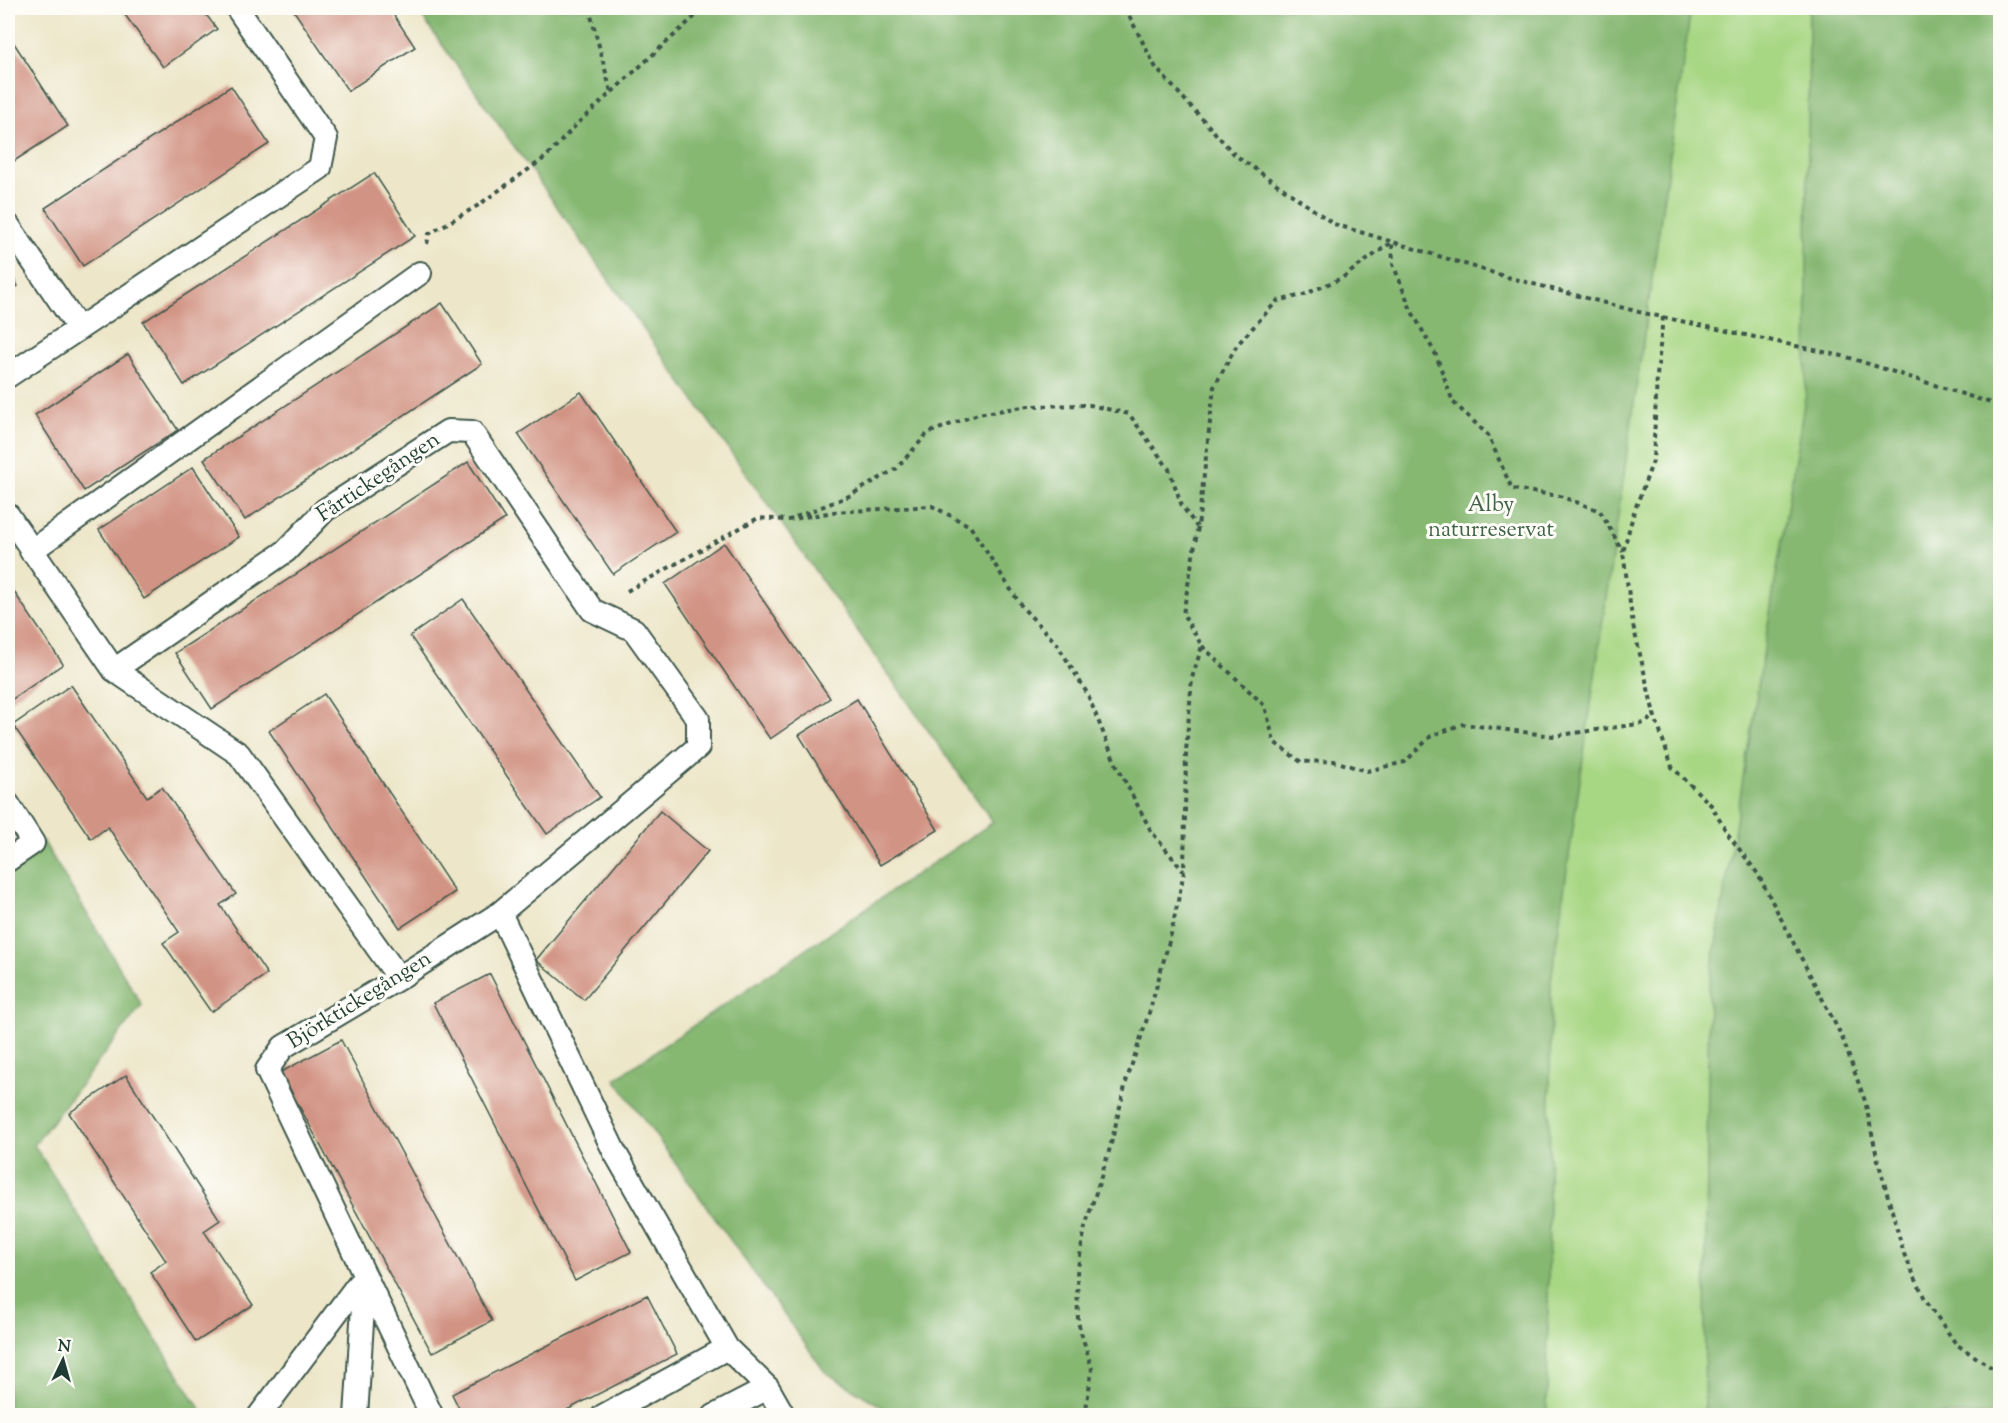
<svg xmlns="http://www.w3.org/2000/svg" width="2008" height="1423" viewBox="0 0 2008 1423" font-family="'Sorts Mill Goudy',serif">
<rect width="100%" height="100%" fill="#fdfcf7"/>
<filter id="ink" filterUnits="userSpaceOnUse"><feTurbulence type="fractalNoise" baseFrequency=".0167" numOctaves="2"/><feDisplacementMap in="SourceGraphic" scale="12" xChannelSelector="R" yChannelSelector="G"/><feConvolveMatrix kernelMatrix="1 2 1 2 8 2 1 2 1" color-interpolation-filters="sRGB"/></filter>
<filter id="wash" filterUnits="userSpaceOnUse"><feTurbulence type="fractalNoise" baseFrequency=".008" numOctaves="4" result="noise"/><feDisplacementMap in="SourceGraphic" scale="24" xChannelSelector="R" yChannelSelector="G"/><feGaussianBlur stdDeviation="1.35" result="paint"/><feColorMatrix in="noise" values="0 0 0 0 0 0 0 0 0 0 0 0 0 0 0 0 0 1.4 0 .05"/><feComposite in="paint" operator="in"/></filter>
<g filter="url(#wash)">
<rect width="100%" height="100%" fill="#ede6c9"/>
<path fill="#a8d784" stroke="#648a5c" stroke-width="1.5" d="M 690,8 L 2000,8 L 2000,1415 L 1295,1415 Z"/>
<path fill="#86b872" stroke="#527a53" stroke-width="1.5" d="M 416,8 L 1691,8 L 1551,981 L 1547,1415 L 895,1415 L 825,1372 L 615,1079 L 993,822 Z
M 1809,8 L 2000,8 L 2000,1415 L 1704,1415 L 1709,987 L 1806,392 Z
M 43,841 L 142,1005 L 34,1145 L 204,1415 L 8,1416 L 8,865 Z"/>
<g id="blocks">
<path fill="#d19383" d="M 120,8 L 201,8 L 217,29 L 163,67 Z
M 292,8 L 389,8 L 415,47 L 348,91 Z
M 8,34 L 68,126 L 8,165 Z
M 231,86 L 269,144 L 83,266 L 45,208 Z
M 374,173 L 415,236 L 184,385 L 143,322 Z
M 8,269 L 18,286 L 8,293 Z
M 442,303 L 482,364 L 245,520 L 204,459 Z
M 128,354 L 178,430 L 84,491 L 35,415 Z
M 581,392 L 676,532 L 613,574 L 518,434 Z
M 468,462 L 505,519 L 212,709 L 175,653 Z
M 193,467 L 239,537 L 144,599 L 99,530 Z
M 724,543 L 830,698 L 770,739 L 665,584 Z
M 8,583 L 63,664 L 8,702 Z
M 463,599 L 600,797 L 547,834 L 410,636 Z
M 71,685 L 147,797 L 162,787 L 236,894 L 220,905 L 267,974 L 211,1012 L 163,943 L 179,932 L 108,827 L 91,839 L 13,725 Z
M 324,694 L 455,892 L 400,928 L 269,731 Z
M 857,699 L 938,830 L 880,865 L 799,735 Z
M 660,811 L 708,851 L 584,1000 L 536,960 Z
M 490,974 L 631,1252 L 575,1281 L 433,1003 Z
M 341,1040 L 492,1321 L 432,1353 L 281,1072 Z
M 126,1075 L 220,1220 L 204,1231 L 253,1305 L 196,1342 L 150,1272 L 166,1261 L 69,1113 Z
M 647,1295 L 677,1354 L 555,1416 L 463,1416 L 452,1394 Z"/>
</g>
</g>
<g filter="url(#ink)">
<use href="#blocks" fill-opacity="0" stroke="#3e564a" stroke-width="1.5"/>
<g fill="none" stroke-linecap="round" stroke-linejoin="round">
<defs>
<path id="lane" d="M 8,225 L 79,329
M 8,376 L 320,168 L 326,138 L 237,8
M 8,515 L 114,670 L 239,754 L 399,978
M 31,551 L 420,273
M 114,670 L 286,551 L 325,510 L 448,431 L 472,432 L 592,610 L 634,630 L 698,719 L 698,747 L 500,913 L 399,978 L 283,1047 L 267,1070 L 432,1416
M 8,804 L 33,843 L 8,860
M 500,913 L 614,1151 L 727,1348
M 259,1416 L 365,1275
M 356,1416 L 365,1276
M 603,1416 L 727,1348 L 768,1388 L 784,1416
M 714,1416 L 768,1388"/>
</defs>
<use href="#lane" stroke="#3e564a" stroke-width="26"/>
<path stroke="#3e564a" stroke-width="4" stroke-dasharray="4.5 4.5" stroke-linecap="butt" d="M 589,8 L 611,92
M 1125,8 L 1156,68 L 1235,155 L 1334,224 L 1507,277 L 1639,312 L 1847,357 L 2000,406
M 427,244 L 429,234 L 477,206 L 546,157 L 579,122 L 704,8
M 1663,317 L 1657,376 L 1653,461 L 1634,512 L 1623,552 L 1633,625 L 1654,714 L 1672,767 L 1711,805 L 1727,833 L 1758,874 L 1842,1037 L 1865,1101 L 1877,1157 L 1904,1254 L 1925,1299 L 1956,1344 L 2000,1373
M 796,517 L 847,497 L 896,469 L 928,433 L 978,414 L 1029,406 L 1090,405 L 1129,414 L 1169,469 L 1182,506 L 1197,527
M 627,591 L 758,518 L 788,520 L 833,512 L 932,506 L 970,526 L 1022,607 L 1057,644 L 1087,693 L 1115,762 L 1151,831 L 1184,872
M 1202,646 L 1265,706 L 1274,742 L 1301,762 L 1334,761 L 1367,771 L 1405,762 L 1431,736 L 1463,724 L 1553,736 L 1646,723 L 1654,714
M 1085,1416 L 1092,1369 L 1078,1322 L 1077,1273 L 1085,1227 L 1110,1148 L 1126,1082 L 1150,1010 L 1171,934 L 1184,872 L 1186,752 L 1192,678 L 1202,646 L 1183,614 L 1198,527 L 1214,387 L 1237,345 L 1277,301 L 1303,295 L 1342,278 L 1392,242 L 1393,264 L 1411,310 L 1436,355 L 1453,402 L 1488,435 L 1512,489 L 1560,496 L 1600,511 L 1623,552"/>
<use href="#lane" stroke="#fff" stroke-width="22"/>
</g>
</g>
<g text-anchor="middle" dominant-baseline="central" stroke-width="6" stroke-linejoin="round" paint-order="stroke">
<g font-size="22" fill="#1f3d34" stroke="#fdfcf7">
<text transform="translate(379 478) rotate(-34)">Fårtickegången</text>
<text transform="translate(360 1001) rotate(-32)">Björktickegången</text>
</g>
<g font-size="22" fill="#416448" stroke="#fdfcf7">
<text x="1491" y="506">Alby<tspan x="1491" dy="25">naturreservat</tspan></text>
</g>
</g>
<rect width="2008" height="1423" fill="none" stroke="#fdfcf7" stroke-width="30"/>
<g transform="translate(63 1360) rotate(5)" stroke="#fdfcf7" stroke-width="4.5" paint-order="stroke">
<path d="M0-4.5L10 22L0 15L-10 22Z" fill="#1f3d34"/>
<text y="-9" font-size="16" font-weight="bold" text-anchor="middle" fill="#1f3d34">N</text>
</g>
</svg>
